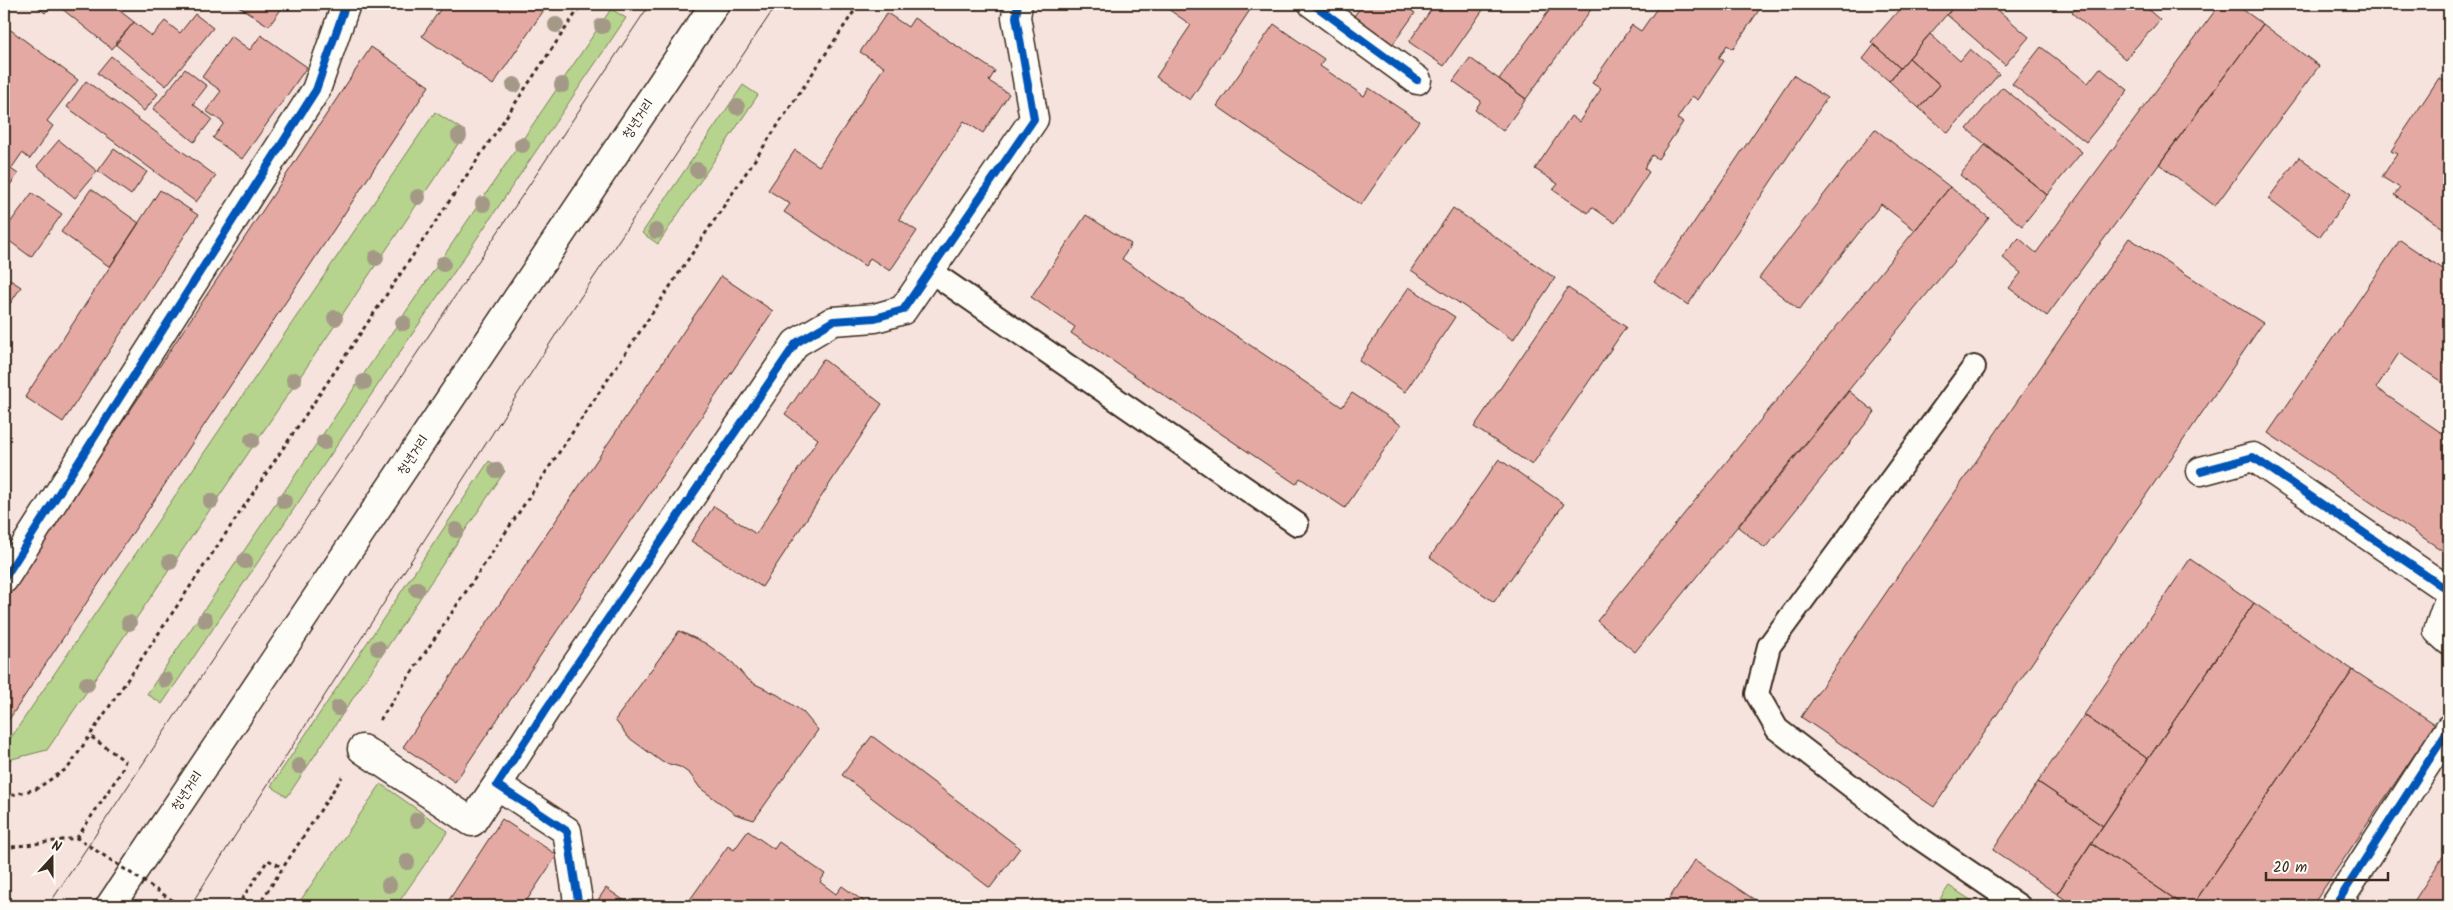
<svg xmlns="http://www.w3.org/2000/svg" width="2453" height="910" viewBox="0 0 2453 910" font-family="Kalam,'Poor Story',sans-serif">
<rect width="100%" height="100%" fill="#f6e3de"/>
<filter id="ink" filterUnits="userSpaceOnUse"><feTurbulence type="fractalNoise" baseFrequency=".02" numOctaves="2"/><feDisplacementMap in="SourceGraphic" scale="10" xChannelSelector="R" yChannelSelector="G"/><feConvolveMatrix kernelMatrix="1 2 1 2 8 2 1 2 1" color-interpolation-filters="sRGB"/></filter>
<g filter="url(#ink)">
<path fill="#b6d48d" stroke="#787f56" d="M 611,9 L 626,18 L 162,704 L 147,694 Z
M 743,85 L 758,95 L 658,244 L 642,233 Z
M 435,112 L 466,132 L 47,750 L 4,761 L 4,748 Z
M 489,461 L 505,471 L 287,797 L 271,786 Z
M 381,784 L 448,831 L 396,906 L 301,906 L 300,901 Z
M 1949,886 L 1980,906 L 1935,906 Z"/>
<path fill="#e4a9a3" stroke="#3b2a1e" d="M 34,4 L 52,4 L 45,13 Z
M 56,4 L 111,4 L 134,22 L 112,49 Z
M 235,4 L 285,4 L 269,26 Z
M 444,4 L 548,4 L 493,85 L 422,36 Z
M 1171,4 L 1254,4 L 1190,100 L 1156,77 L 1191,25 L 1168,9 Z
M 1363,4 L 1402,4 L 1415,13 L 1390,48 L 1351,20 Z
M 1435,4 L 1487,4 L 1444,66 L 1409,42 Z
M 1554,4 L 1595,4 L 1526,99 L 1499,79 Z
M 1660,4 L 1763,4 L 1733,49 L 1727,45 L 1719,58 L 1724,61 L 1698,100 L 1692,96 L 1677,119 L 1683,122 L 1658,159 L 1652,155 L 1644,168 L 1649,172 L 1615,223 L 1592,207 L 1588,213 L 1553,190 L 1558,184 L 1535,169 L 1571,116 L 1579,122 L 1601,89 L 1592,83 L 1632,25 L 1641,31 Z
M 1904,4 L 1956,4 L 1900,68 L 1871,42 Z
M 1956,4 L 1991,4 L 2029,37 L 2005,65 L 1947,15 Z
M 2080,4 L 2142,4 L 2160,20 L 2125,59 L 2072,13 Z
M 2220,4 L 2235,4 L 2263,24 L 2047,316 L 2009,288 L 2021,273 L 2002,257 L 2019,238 L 2036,253 Z
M 887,13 L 908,27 L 914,18 L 995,71 L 989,81 L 1009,94 L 983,133 L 964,121 L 899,219 L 917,231 L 890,271 L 870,258 L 865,266 L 784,212 L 790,204 L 768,190 L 795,150 L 819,166 L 884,67 L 860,52 Z
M 195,14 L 213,28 L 166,86 L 115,44 L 134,22 L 152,36 L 165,21 L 180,33 Z
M 1274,24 L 1324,59 L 1320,66 L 1364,96 L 1369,88 L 1419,121 L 1361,205 L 1217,106 Z
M 2263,24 L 2319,66 L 2215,206 L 2159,164 Z
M 4,25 L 78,80 L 47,121 L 53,126 L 30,159 L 22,153 L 11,169 L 18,174 L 4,193 Z
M 1930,34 L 1960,61 L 1970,49 L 1999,74 L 1948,133 L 1919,108 L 1940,85 L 1909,58 Z
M 261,35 L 307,67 L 242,159 L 213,138 L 224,123 L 206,111 L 221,91 L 202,77 L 231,36 L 250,50 Z
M 1874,45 L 1900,68 L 1889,81 L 1863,59 Z
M 371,47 L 429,86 L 4,727 L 4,601 Z
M 2041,47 L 2088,83 L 2100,68 L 2128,90 L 2086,142 L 2012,84 Z
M 111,56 L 158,94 L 144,111 L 97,73 Z
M 1470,58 L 1526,99 L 1503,131 L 1475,110 L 1481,101 L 1453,81 Z
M 1909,58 L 1940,85 L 1919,108 L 1889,81 Z
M 185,69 L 207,86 L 193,104 L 212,119 L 194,142 L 153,109 Z
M 1793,75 L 1827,98 L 1688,305 L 1654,282 Z
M 2449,76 L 2449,232 L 2394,195 L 2400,188 L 2382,177 L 2397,154 L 2391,151 L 2439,78 L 2445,82 Z
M 86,81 L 216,176 L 196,202 L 67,107 Z
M 2002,87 L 2082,152 L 2047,195 L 1967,129 Z
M 1875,129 L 1950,187 L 1915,230 L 1881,204 L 1799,310 L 1759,278 Z
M 59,140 L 97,171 L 75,198 L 37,166 Z
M 1985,145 L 2047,195 L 2022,226 L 1960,175 Z
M 114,149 L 147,172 L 131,195 L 98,171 Z
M 2299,157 L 2351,194 L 2320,237 L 2268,199 Z
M 1950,187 L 1989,218 L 1635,652 L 1597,621 Z
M 91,189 L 139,223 L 110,267 L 61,232 Z
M 160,190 L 198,215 L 63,422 L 25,397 Z
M 32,193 L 62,214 L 31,257 L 4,237 L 4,231 Z
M 1453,208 L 1555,278 L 1513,340 L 1411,270 Z
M 1086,215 L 1131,244 L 1122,259 L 1342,407 L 1352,393 L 1401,425 L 1345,508 L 1300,478 L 1296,484 L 1071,333 L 1075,327 L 1031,297 Z
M 2129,238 L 2263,323 L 1934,807 L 1801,717 Z
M 2400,240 L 2449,273 L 2449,387 L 2399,353 L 2376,388 L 2449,438 L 2449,555 L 2268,433 Z
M 4,276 L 21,287 L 4,313 Z
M 721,276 L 773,311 L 455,782 L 403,747 Z
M 1409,287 L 1455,317 L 1405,392 L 1359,361 Z
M 1568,288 L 1626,327 L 1532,465 L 1474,427 Z
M 823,359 L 882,404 L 762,587 L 691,541 L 714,506 L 756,534 L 818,439 L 785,414 Z
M 1849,391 L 1875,412 L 1765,548 L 1738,527 Z
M 1499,459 L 1564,504 L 1494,602 L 1430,557 Z
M 2190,559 L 2254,603 L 2148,759 L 2084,715 Z
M 2254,603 L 2353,670 L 2192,906 L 2185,906 L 2091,843 Z
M 679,631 L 705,643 L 733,663 L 746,678 L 755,684 L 778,695 L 803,712 L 818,730 L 754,820 L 735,814 L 700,788 L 690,774 L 680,767 L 662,762 L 628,737 L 615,720 Z
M 2353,670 L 2435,724 L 2312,906 L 2192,906 Z
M 2084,715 L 2148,759 L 2103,826 L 2038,782 Z
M 872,736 L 1020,848 L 990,888 L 842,775 Z
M 2038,782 L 2103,826 L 2057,894 L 1993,850 Z
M 502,819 L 557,855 L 523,906 L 445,906 Z
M 748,831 L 774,849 L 779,842 L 825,874 L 820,882 L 836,894 L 842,886 L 870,906 L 696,906 L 689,901 L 728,846 L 734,850 Z
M 2091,843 L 2185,906 L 2075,906 L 2057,894 Z
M 2449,847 L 2449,906 L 2411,906 Z
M 1695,860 L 1764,906 L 1664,906 Z
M 606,888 L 632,906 L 594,906 Z"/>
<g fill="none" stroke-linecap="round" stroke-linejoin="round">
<defs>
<path id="service" d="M 930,271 L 1297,524
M 1974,367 L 1769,646 L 1757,694 L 1777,729 L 1912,833 L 2019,906"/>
<path id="minor" d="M 1313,4 L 1417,80
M 2201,471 L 2253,457 L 2449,591
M 4,579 L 316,90 L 346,4
M 2449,599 L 2438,631 L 2449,641
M 362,749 L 472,822 L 497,785
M 575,906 L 578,901 L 567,831 L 497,785 L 546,709 L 796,343 L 833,321 L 875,318 L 903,310 L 1034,119 L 1016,17 L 1018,4
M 2335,906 L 2449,729"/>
<path id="primary" d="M 110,906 L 715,4"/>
</defs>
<use href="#service" stroke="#3b2a1e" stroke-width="26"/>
<use href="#minor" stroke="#3b2a1e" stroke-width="31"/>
<use href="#primary" stroke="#3b2a1e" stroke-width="31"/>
<path stroke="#3b2a1e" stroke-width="3" stroke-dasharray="4 4" stroke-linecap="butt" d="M 380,720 L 859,4
M 4,797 L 36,789 L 68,768 L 582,4
M 77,838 L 121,772 L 125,761 L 90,736
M 237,906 L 268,860 L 282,867
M 258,906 L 342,777"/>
<use href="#service" stroke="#fdfcf7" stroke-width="22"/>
<use href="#minor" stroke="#fdfcf7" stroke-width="28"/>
<use href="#primary" stroke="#fdfcf7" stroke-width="28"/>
<path stroke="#3b2a1e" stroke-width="1" d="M 48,906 L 650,4
M 190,906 L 558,331 L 777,4"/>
<path stroke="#3b2a1e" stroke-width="3" stroke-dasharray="4 4" stroke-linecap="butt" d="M 4,848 L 77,838 L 181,906"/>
<defs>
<path id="cycleway" d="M 1313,4 L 1417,80
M 2201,471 L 2253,457 L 2449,591
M 4,579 L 316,90 L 346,4
M 575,906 L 578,901 L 567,831 L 497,785 L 546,709 L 796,343 L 833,321 L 875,318 L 903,310 L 1034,119 L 1016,17 L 1018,4
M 2335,906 L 2449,729"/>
</defs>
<use href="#cycleway" stroke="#fdfcf7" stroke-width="11"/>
<use href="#cycleway" stroke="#0057b8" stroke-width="8"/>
</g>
<g fill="#a49987">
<circle cx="556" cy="25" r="8"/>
<circle cx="602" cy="26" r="8"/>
<circle cx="514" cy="85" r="8"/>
<circle cx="562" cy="85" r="8"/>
<circle cx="737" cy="107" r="8"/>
<circle cx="459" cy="136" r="8"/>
<circle cx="522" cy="145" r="8"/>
<circle cx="697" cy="170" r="8"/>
<circle cx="418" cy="197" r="8"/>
<circle cx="483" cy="204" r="8"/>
<circle cx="656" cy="231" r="8"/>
<circle cx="376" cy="258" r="8"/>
<circle cx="443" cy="264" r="8"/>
<circle cx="335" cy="318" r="8"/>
<circle cx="403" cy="323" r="8"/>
<circle cx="294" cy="380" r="8"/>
<circle cx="364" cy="382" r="8"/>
<circle cx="252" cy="440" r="8"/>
<circle cx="324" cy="442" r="8"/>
<circle cx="496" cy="470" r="8"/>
<circle cx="211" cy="501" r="8"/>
<circle cx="284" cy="501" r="8"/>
<circle cx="456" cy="530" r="8"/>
<circle cx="245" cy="561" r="8"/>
<circle cx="170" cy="562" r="8"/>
<circle cx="417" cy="589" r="8"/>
<circle cx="205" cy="620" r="8"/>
<circle cx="129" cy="623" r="8"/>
<circle cx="378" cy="648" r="8"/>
<circle cx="165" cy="680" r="8"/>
<circle cx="87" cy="684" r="8"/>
<circle cx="338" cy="708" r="8"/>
<circle cx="299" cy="766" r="8"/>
<circle cx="417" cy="820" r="8"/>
<circle cx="407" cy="862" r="8"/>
<circle cx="389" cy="885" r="8"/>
</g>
</g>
<g text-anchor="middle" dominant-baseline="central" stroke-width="4" stroke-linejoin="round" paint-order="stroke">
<g font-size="14" fill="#3b2a1e" stroke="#fdfcf7">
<text transform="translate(638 119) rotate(-56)">청년거리</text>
<text transform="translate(413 455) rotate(-56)">청년거리</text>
<text transform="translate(187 791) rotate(-56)">청년거리</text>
</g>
</g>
<rect width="2453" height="910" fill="none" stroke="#fdfcf7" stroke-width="20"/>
<rect x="10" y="10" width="2433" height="890" fill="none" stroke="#3b2a1e" stroke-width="2" filter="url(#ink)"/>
<g transform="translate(52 858) rotate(21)" stroke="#fdfcf7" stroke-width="4" paint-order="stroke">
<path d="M0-4L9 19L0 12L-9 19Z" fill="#3b2a1e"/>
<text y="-8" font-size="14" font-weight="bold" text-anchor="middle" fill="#3b2a1e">N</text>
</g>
<path d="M2266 872v8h122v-8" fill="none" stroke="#3b2a1e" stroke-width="2.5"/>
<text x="2273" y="872" font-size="15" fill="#3b2a1e" stroke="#fdfcf7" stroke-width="4" paint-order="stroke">20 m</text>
</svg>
